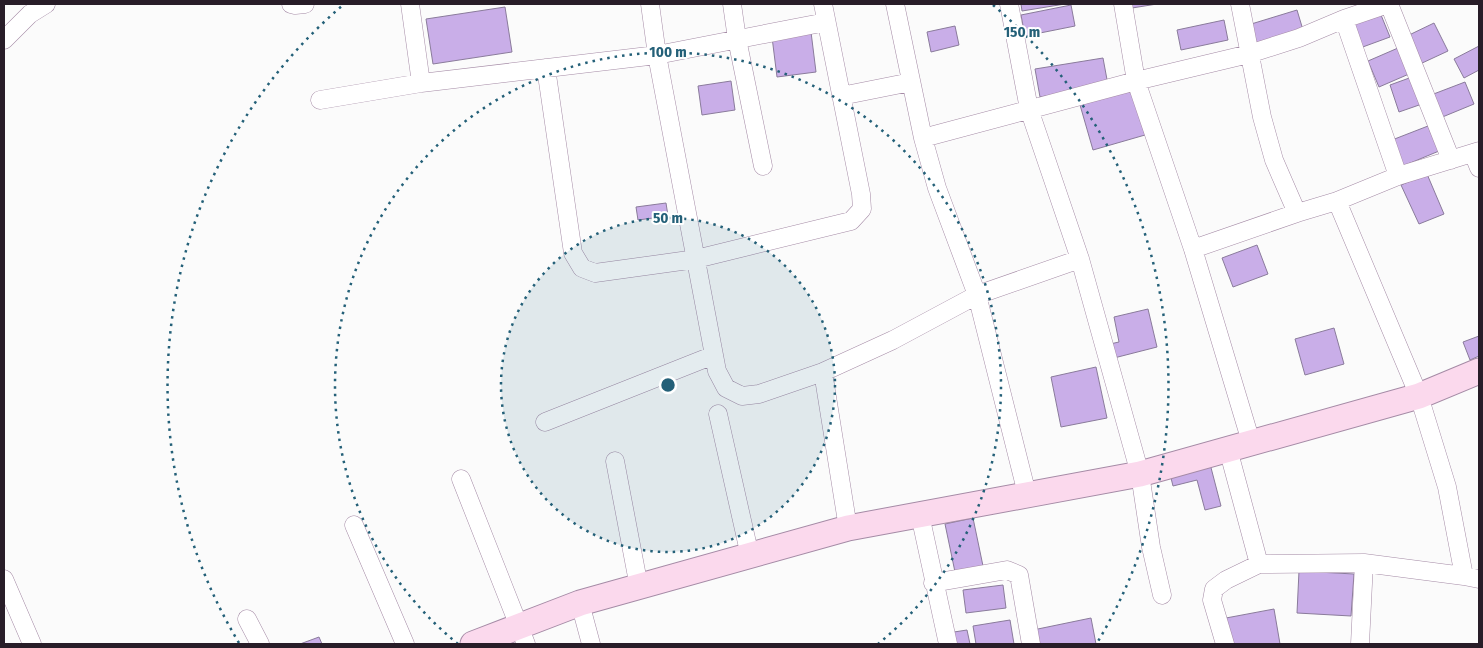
<svg xmlns="http://www.w3.org/2000/svg" width="1483" height="648" viewBox="0 0 1483 648" font-family="'Fira Sans Condensed',sans-serif">
<rect width="100%" height="100%" fill="#fbfbfb"/>
<path fill="#c9aee8" stroke="#8a7b9b" d="M 1021,4 L 1065,4 L 1022,11 Z
M 1132,4 L 1157,4 L 1132,8 Z
M 1071,5 L 1075,26 L 1025,36 L 1021,15 Z
M 505,7 L 512,52 L 433,64 L 426,19 Z
M 1297,10 L 1303,30 L 1254,45 L 1248,25 Z
M 1379,10 L 1390,37 L 1360,48 L 1350,21 Z
M 1224,20 L 1228,40 L 1181,50 L 1177,30 Z
M 1434,23 L 1448,51 L 1420,64 L 1407,36 Z
M 955,26 L 959,45 L 931,52 L 927,32 Z
M 811,32 L 816,72 L 777,77 L 772,37 Z
M 1479,46 L 1479,70 L 1464,78 L 1454,59 Z
M 1398,48 L 1409,74 L 1379,87 L 1368,61 Z
M 1103,58 L 1108,85 L 1040,97 L 1035,69 Z
M 1412,77 L 1422,104 L 1399,112 L 1390,85 Z
M 731,81 L 735,110 L 702,115 L 698,86 Z
M 1465,82 L 1474,104 L 1440,118 L 1431,95 Z
M 1132,90 L 1145,135 L 1093,150 L 1080,105 Z
M 1428,126 L 1439,151 L 1403,166 L 1392,140 Z
M 1427,174 L 1444,214 L 1419,224 L 1401,185 Z
M 666,203 L 668,216 L 638,220 L 636,207 Z
M 1257,245 L 1268,274 L 1233,287 L 1222,258 Z
M 1148,309 L 1157,347 L 1114,358 L 1110,344 L 1119,342 L 1114,317 Z
M 1334,328 L 1344,364 L 1305,375 L 1295,339 Z
M 1479,336 L 1479,356 L 1470,360 L 1463,342 Z
M 1096,367 L 1107,418 L 1061,427 L 1051,377 Z
M 1209,460 L 1221,506 L 1205,510 L 1197,480 L 1173,486 L 1169,470 Z
M 973,518 L 983,566 L 955,572 L 945,524 Z
M 1299,571 L 1354,574 L 1351,616 L 1297,613 Z
M 1003,585 L 1006,608 L 966,613 L 963,590 Z
M 1274,609 L 1280,644 L 1230,644 L 1226,618 Z
M 1091,618 L 1096,644 L 1036,644 L 1033,630 Z
M 1010,620 L 1014,644 L 976,644 L 973,626 Z
M 967,630 L 970,644 L 956,644 L 954,632 Z
M 319,637 L 322,644 L 300,644 Z"/>
<g fill="none" stroke-linecap="round" stroke-linejoin="round">
<defs>
<path id="street" d="M 291,4 L 295,5 L 305,4
M 410,4 L 421,83
M 650,4 L 657,55 L 826,22
M 732,4 L 737,39 L 763,166
M 895,4 L 923,138 L 937,188 L 977,295 L 1027,494
M 1009,4 L 1029,109 L 1080,259 L 1140,474 L 1151,547 L 1162,595
M 1123,4 L 1136,81 L 1193,249 L 1251,442
M 1240,4 L 1262,117 L 1274,160 L 1297,213
M 1389,4 L 1451,160
M 1344,19 L 1398,176
M 4,40 L 30,14 L 46,4
M 546,68 L 573,253 L 582,268 L 595,273 L 696,259 L 851,221 L 862,209 L 861,194 L 823,4
M 841,96 L 911,82
M 320,100 L 421,83 L 657,55 L 717,371 L 726,388 L 742,396 L 759,394 L 823,372 L 893,340 L 977,295 L 1080,259
M 923,138 L 1136,81 L 1249,54 L 1299,38 L 1344,19 L 1388,4
M 1473,153 L 1479,168
M 1337,201 L 1419,396 L 1447,487 L 1464,576
M 1193,249 L 1297,213 L 1337,201 L 1398,176 L 1479,151
M 823,372 L 848,528
M 718,414 L 750,556
M 545,422 L 714,355
M 1228,449 L 1259,564 L 1364,563 L 1464,576 L 1479,579
M 615,461 L 639,587
M 461,479 L 526,644
M 920,515 L 948,644
M 354,525 L 405,644
M 4,579 L 32,644
M 933,583 L 1007,570 L 1019,575 L 1031,644
M 580,603 L 591,644
M 247,619 L 260,644
M 1225,644 L 1212,600 L 1214,589 L 1226,580 L 1259,564
M 1360,644 L 1364,563"/>
<path id="secondary" d="M 473,644 L 580,603 L 848,528 L 1140,474 L 1419,396 L 1479,371"/>
</defs>
<use href="#street" stroke="#a58ba6" stroke-width="19"/>
<use href="#secondary" stroke="#a58ba6" stroke-width="27"/>
<use href="#street" stroke="#fff" stroke-width="18"/>
<use href="#secondary" stroke="#fbd9ed" stroke-width="25"/>
</g>
<circle cx="668" cy="385" r="167" fill="#246078" fill-opacity=".12"/>
<g fill="none" stroke="#246078" stroke-width="2.5" stroke-dasharray="2.5 5">
<circle cx="668" cy="385" r="167"/>
<path d="M458 644A333 333 0 1 1 878 644"/>
<path d="M239 643A500 500 0 0 1 343 5M993 5A500 500 0 0 1 1097 643"/>
</g>
<circle cx="668" cy="385" r="8" fill="#246078" stroke="#fff" stroke-width="2.5"/>
<g font-size="15" text-anchor="middle" font-weight="bold" fill="#246078" stroke="#fff" stroke-width="4" stroke-linejoin="round" paint-order="stroke">
<text x="1022" y="37">150 m</text>
<text x="668" y="57">100 m</text>
<text x="668" y="223">50 m</text>
</g>
<rect width="1483" height="648" fill="none" stroke="#281d28" stroke-width="10"/>
</svg>
